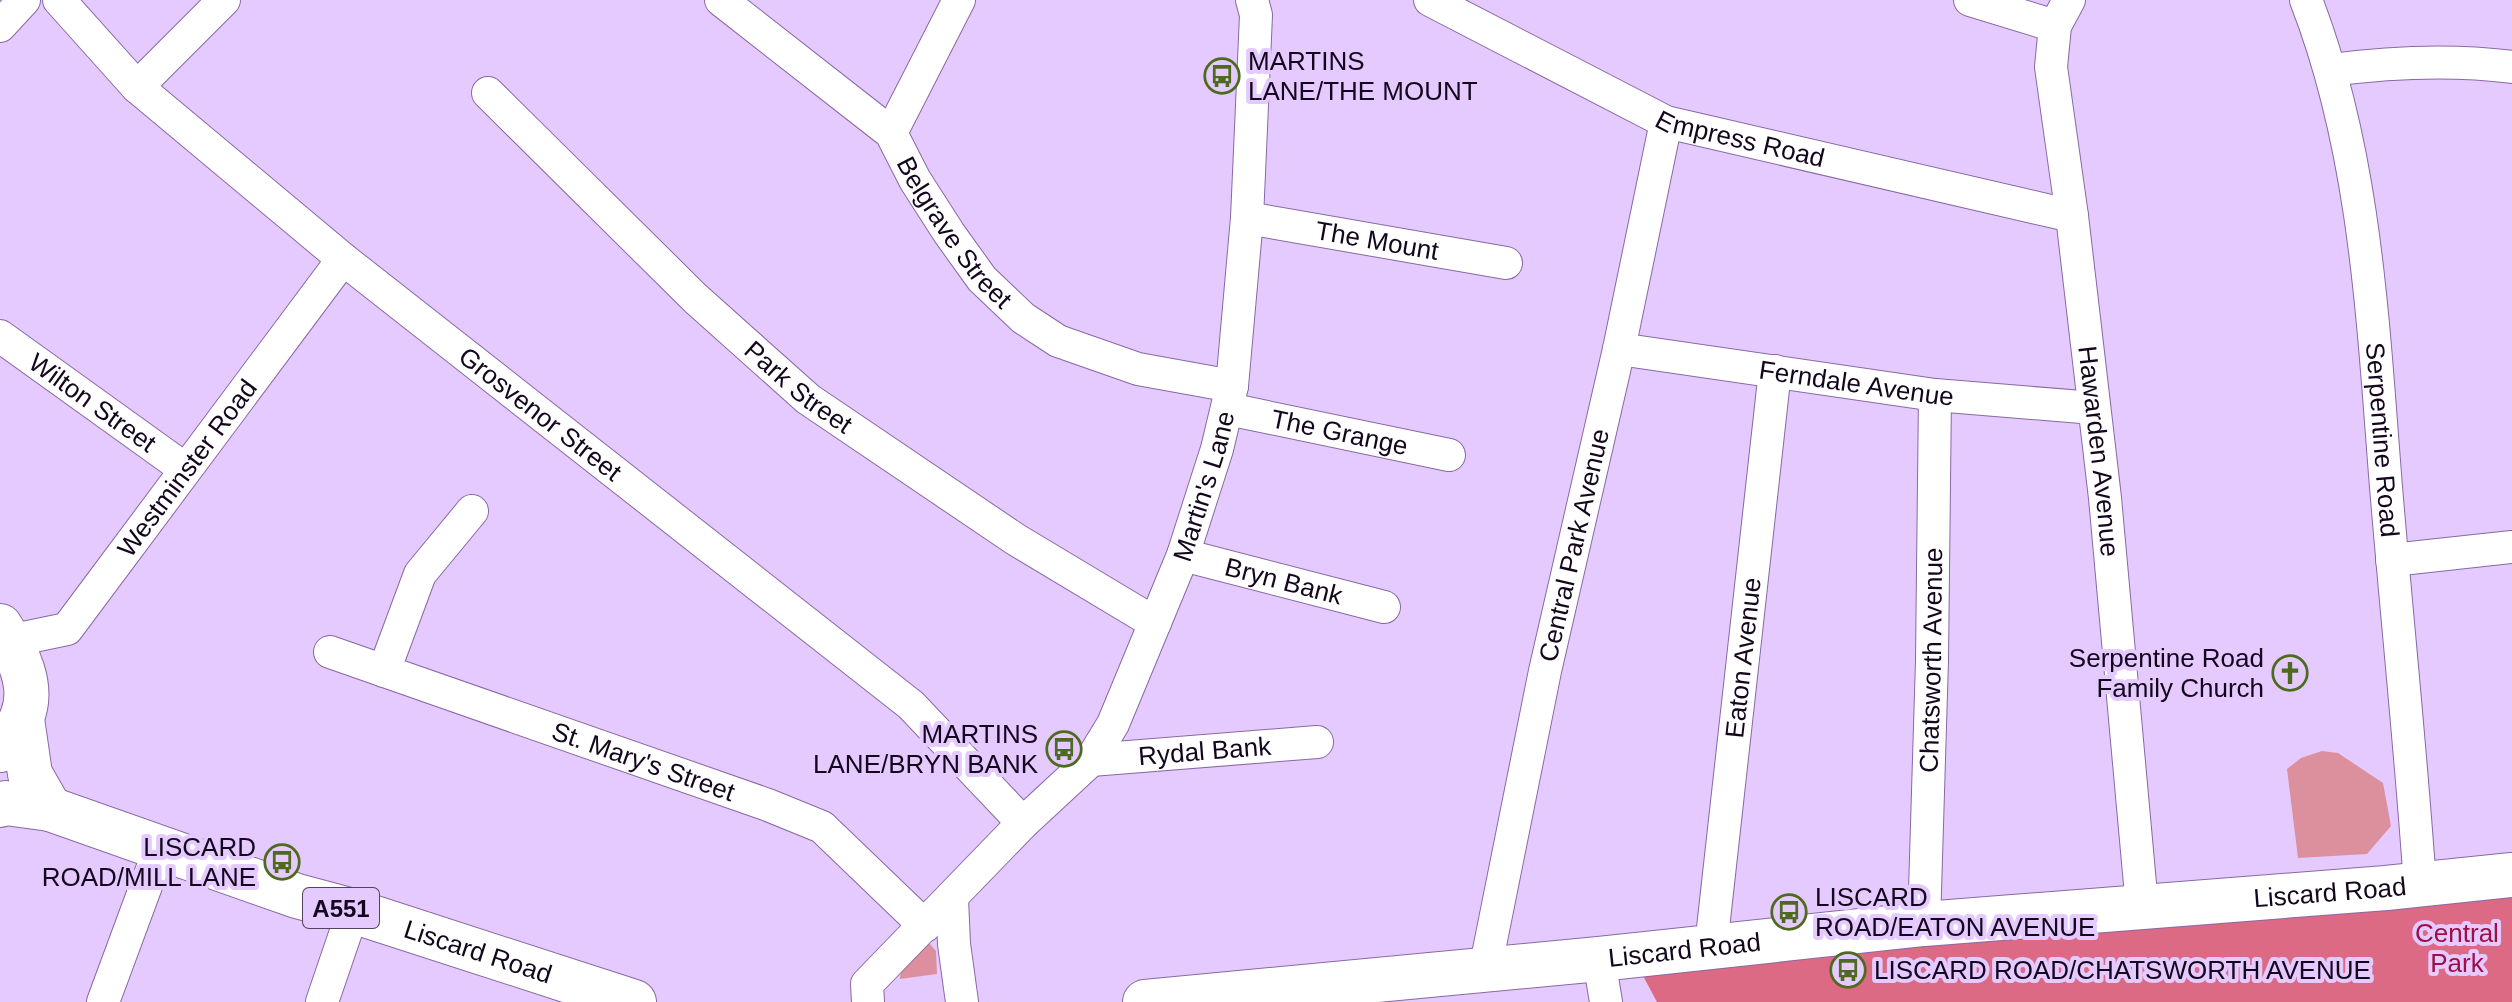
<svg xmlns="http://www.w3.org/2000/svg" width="2512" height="1002" viewBox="0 0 2512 1002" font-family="Arial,sans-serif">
<rect width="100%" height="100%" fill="#e4cafe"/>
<path fill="#dc909e" d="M 2322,751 L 2338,753 L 2383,783 L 2391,826 L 2367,854 L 2298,858 L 2287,769 L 2301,758 Z
M 929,943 L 936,951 L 937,974 L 900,979 L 902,958 Z"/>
<path fill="#dd6a84" d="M 2512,891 L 2512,1002 L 1657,1002 L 1641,972 Z"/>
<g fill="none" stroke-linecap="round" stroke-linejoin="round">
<defs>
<g id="minor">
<path id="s1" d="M 59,0 L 137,87 L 343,259 L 911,705 L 1023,823"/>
<path id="s2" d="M 721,0 L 891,133 L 915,180 L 949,233 L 982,279 L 1023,318 L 1058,341 L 1138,369 L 1232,386"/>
<path id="s3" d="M 1430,0 L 1666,122 L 2072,216"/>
<path d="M 1970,0 L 2055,26"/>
<path id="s4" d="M 2069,0 L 2055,26 L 2051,67 L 2072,216 L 2105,498 L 2142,906"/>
<path id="s5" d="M 2306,0 C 2366,154 2373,324 2386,487 C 2397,620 2411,752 2420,885"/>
<path d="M 0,26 L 24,0"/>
<path d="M 2331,70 C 2391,62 2451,59 2512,67"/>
<path d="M 137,87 L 224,0"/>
<path id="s6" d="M 488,93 L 695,298 L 808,399 L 1015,539 L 1155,623"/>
<path d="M 891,133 L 959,0"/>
<path id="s7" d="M 1247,218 L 1506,263"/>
<path id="s8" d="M 0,336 L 185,469"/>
<path id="s9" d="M 1619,349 L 1935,395 L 2094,408"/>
<path id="s10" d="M 1228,409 L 1449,455"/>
<path id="s11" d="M 1183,555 L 1384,607"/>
<path d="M 2392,560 L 2512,547"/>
<path id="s12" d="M 9,641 L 67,629 L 343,259"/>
<path id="s13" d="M 330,652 L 768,805 L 822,827 L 925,926"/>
<path d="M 384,671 L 420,574 L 472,511"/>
<path id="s14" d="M 1091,760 L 1317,742"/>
<path d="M 952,899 L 954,944 L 962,1002"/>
<path id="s15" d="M 1924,924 L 1932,660 L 1935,395"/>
<path id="s16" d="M 1711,946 L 1775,371"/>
<path d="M 1599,959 L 1606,1002"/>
<path id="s17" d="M 1485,970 L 1545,671 L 1619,349 L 1666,122"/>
<path d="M 103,1002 L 160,848"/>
<path d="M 322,1002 L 353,911"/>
<path id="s18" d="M 868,1002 L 867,984 L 1023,823 L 1091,760 L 1113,724 L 1183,555 L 1217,449 L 1232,386 L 1247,218 L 1256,15 L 1252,0"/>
</g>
<g id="primary">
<path d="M 0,626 C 17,652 35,686 22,717 C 18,729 7,740 0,750"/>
<path d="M 22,719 L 30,774 L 50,809"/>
<path id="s19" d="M 0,805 L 6,803 L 50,809 L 297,896 L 353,911 L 634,1002"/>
<path id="s20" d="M 1145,1002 L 1599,959 L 1924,924 L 2386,888 L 2512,875"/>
</g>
</defs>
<use href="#minor" stroke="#8869a4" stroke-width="34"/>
<use href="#primary" stroke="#8869a4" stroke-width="46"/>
<use href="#minor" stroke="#fff" stroke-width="32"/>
<use href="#primary" stroke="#fff" stroke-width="44"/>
</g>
<defs>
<symbol id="bus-ring" viewBox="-11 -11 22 22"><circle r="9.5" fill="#e4cafe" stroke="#4d6a1e" stroke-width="1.5"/><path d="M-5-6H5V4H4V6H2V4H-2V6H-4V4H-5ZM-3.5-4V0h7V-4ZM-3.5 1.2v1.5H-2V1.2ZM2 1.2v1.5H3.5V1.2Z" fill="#4d6a1e"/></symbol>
<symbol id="church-ring" viewBox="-11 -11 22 22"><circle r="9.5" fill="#e4cafe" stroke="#4d6a1e" stroke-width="1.5"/><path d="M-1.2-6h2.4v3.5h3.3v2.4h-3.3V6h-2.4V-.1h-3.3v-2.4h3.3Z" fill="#4d6a1e"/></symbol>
</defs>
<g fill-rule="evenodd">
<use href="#bus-ring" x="1202" y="56" width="40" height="40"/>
<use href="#church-ring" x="2270" y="653" width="40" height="40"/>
<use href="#bus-ring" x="1044" y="729" width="40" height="40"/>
<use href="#bus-ring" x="262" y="842" width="40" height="40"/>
<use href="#bus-ring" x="1769" y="892" width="40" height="40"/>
<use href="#bus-ring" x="1828" y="950" width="40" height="40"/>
</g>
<g text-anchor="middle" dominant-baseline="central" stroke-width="8" stroke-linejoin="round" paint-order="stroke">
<rect fill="#e4cafe" stroke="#524260" stroke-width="2" x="303" y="888" width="76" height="40" rx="6"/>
<g font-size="24" font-weight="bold" fill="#14071d">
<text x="341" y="908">A551</text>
</g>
<g font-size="26" fill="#14071d" stroke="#e4cafe" text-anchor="start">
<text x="1248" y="61">MARTINS<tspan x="1248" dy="30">LANE/THE MOUNT</tspan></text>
<text x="2264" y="658" text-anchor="end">Serpentine Road<tspan x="2264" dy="30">Family Church</tspan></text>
<text x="1038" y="734" text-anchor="end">MARTINS<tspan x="1038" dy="30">LANE/BRYN BANK</tspan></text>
<text x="256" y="847" text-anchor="end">LISCARD<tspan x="256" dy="30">ROAD/MILL LANE</tspan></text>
<text x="1815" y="897">LISCARD<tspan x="1815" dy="30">ROAD/EATON AVENUE</tspan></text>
<text x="1874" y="970">LISCARD ROAD/CHATSWORTH AVENUE</text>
</g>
<g font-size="26" fill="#14071d" stroke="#e4cafe">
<text stroke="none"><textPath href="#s3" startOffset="342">Empress Road</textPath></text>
<text stroke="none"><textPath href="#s2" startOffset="334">Belgrave Street</textPath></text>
<text stroke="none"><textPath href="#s7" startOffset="132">The Mount</textPath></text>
<text stroke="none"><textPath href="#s9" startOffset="240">Ferndale Avenue</textPath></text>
<text stroke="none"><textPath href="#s6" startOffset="428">Park Street</textPath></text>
<text stroke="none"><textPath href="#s8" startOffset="114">Wilton Street</textPath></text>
<text stroke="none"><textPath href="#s1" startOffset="636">Grosvenor Street</textPath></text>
<text stroke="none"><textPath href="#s10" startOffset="114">The Grange</textPath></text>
<text stroke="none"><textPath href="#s5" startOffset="448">Serpentine Road</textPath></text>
<text stroke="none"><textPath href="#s4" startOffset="458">Hawarden Avenue</textPath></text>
<text stroke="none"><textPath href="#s12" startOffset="260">Westminster Road</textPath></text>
<text stroke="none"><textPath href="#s18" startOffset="632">Martin's Lane</textPath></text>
<text stroke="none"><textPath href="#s17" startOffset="434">Central Park Avenue</textPath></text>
<text stroke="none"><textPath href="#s11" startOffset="104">Bryn Bank</textPath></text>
<text stroke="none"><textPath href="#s16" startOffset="290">Eaton Avenue</textPath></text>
<text stroke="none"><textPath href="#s15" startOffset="264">Chatsworth Avenue</textPath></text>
<text stroke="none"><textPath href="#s14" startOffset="114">Rydal Bank</textPath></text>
<text stroke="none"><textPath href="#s13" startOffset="332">St. Mary's Street</textPath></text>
<text stroke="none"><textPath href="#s20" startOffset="1190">Liscard Road</textPath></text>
<text stroke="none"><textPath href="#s20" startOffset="542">Liscard Road</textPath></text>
<text stroke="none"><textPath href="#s19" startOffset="502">Liscard Road</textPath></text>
</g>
<g font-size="26" fill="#9f0e44" stroke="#e4cafe">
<text x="2457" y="933">Central<tspan x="2457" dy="30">Park</tspan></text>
</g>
</g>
</svg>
